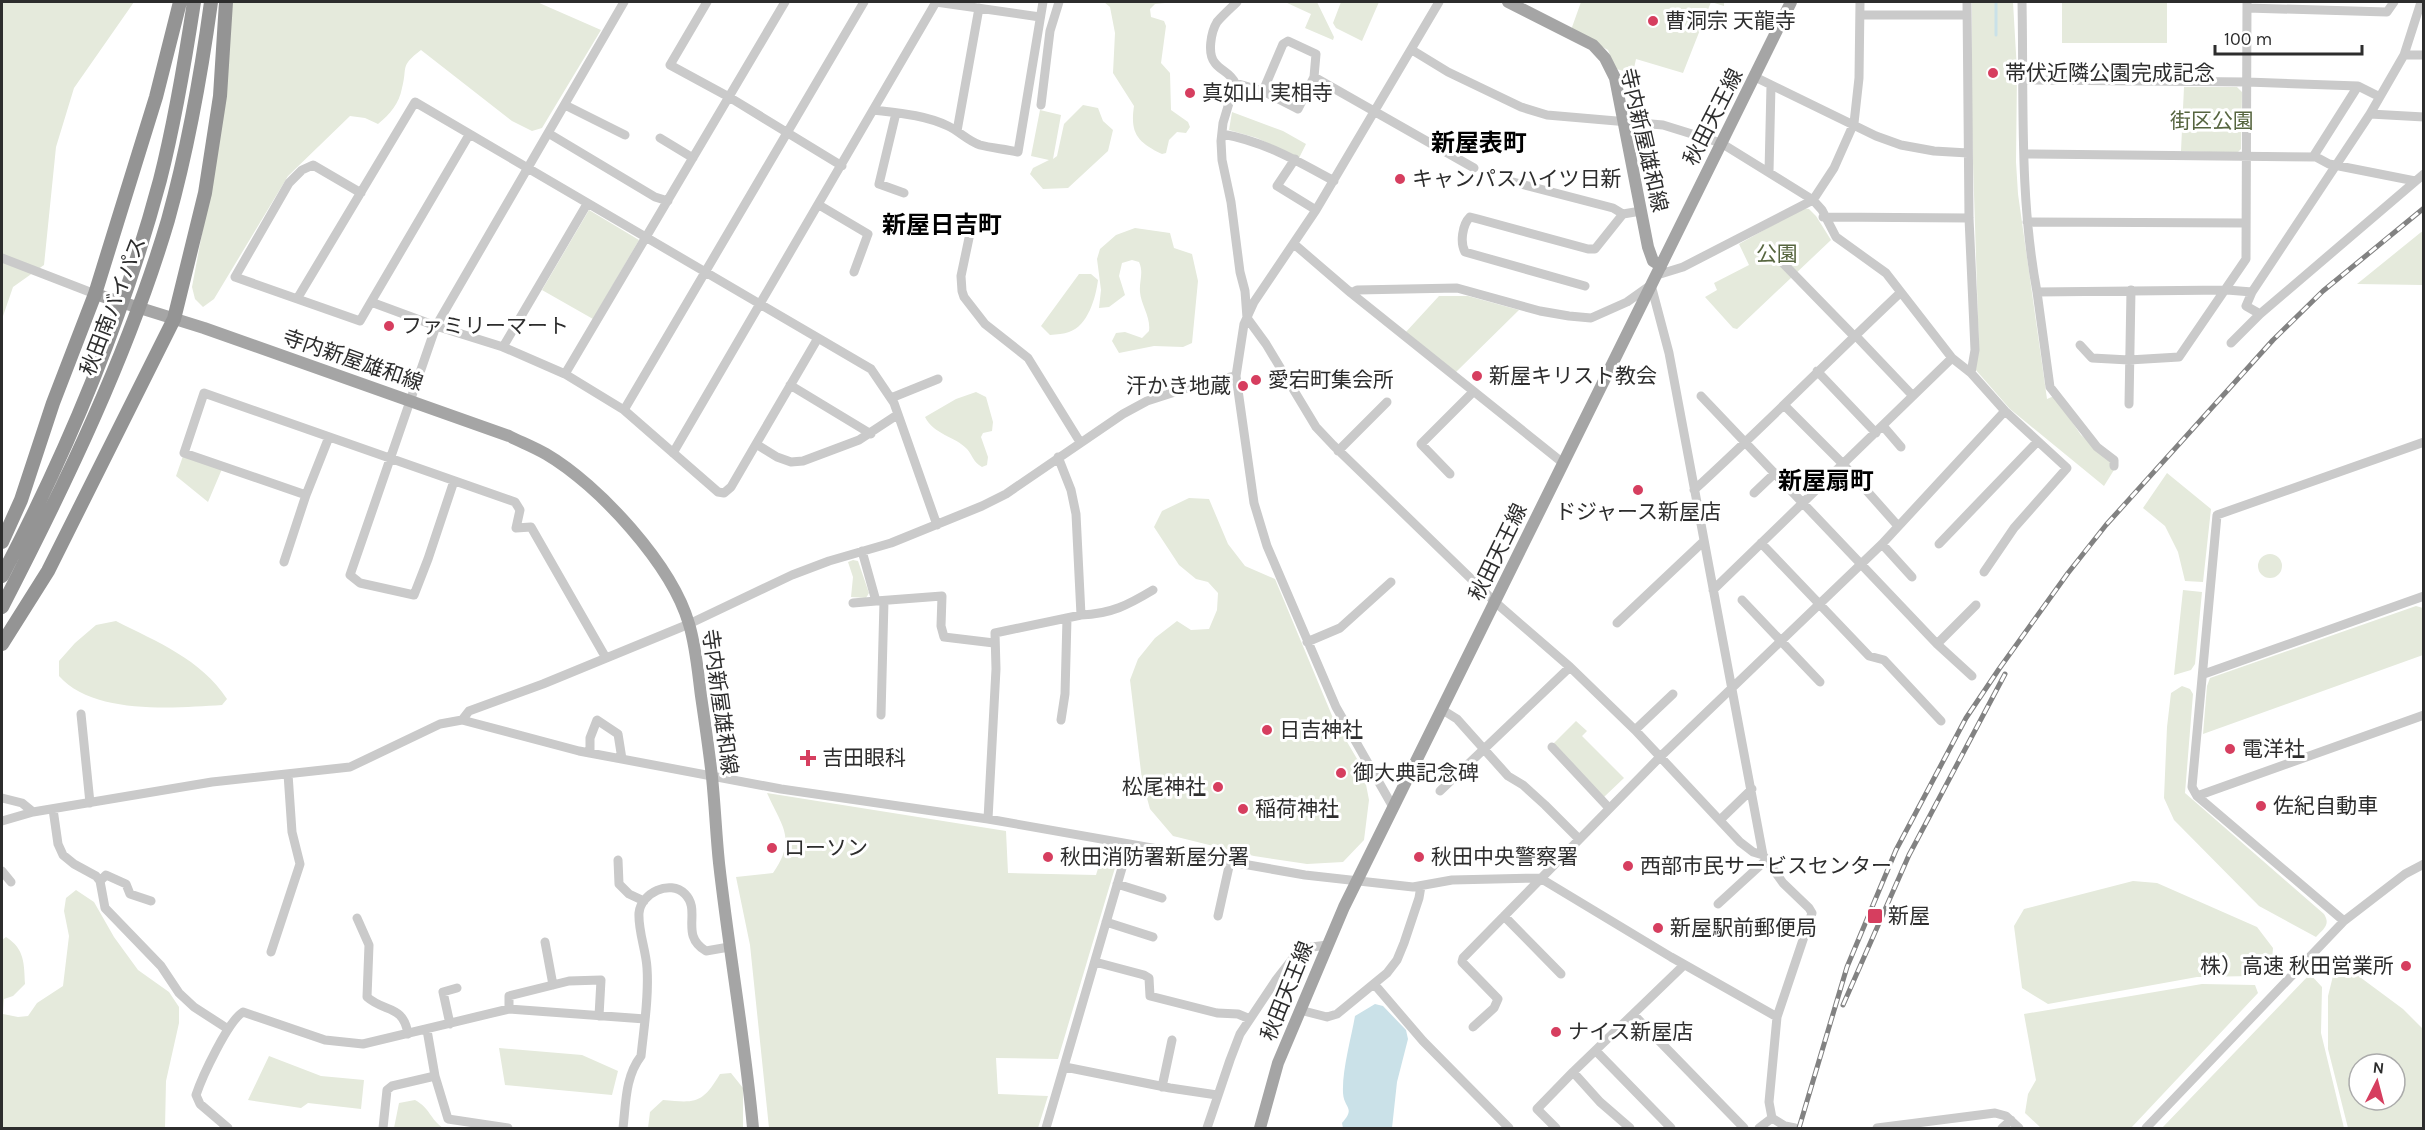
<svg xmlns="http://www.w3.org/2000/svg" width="2425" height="1130" viewBox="0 0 2425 1130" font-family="Karla,'Noto Sans JP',sans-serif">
<rect width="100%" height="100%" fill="#fff"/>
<path fill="#e5eadc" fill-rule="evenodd" d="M 2,2 L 134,2 L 74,88 L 56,147 L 44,265 L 13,287 L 2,319 Z
M 232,2 L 537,2 L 601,30 L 542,128 L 532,131 L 512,121 L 421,50 C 399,67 408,66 402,88 C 399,104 390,114 378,124 L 365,118 L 350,116 L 288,176 L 214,299 L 203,307 L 195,299 L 192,287 L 220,137 Z
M 1104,2 L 1175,2 L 1155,4 L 1150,9 L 1151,17 L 1164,21 L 1166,26 L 1161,63 L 1170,73 L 1171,110 L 1188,122 L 1190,127 L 1186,133 L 1177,132 L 1169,140 L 1166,153 L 1162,154 C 1137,142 1130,133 1134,106 L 1113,73 L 1115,33 L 1110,7 Z
M 1285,2 L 1317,2 L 1334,37 L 1333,40 L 1305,28 L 1311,14 Z
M 1341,2 L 1379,2 L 1362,41 L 1336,28 L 1333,23 Z
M 1581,2 L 1724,2 L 1724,6 L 1711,2 L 1683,73 L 1636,59 L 1633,73 L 1616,69 L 1608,50 L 1571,30 Z
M 1972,2 L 2013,2 L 2017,71 L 2016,162 L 2018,194 L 2047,399 L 2054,396 L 2081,435 L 2112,461 L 2114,470 L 2104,486 L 2010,409 L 1975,369 L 1979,350 L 1972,131 Z
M 2062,2 L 2167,2 L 2167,43 L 2062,43 Z
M 2184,87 L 2237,87 L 2242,92 L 2241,149 L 2237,153 L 2181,151 Z
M 1083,105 L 1098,108 L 1103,121 L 1113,130 L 1108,151 L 1068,188 L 1043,189 L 1030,174 L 1033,168 L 1049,160 L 1031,156 L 1040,110 L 1061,115 L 1053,159 L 1057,156 L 1064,124 Z
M 1232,112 L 1283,131 L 1306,144 L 1299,158 L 1257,138 L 1229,130 Z
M 1803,208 L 1809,209 L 1816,216 L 1831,240 L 1737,329 L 1733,328 L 1705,297 L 1717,290 L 1714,283 L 1749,265 L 1739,244 Z
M 589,210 L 639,240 L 593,319 L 542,290 Z
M 1135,228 L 1170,233 L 1174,248 L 1192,254 L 1198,281 L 1192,343 L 1183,347 L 1154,346 L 1119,353 L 1112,341 L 1116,333 L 1125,332 L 1142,338 L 1149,331 C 1151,317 1141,305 1140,292 C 1139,281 1144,273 1139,262 L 1132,260 L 1122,263 L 1119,276 L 1125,295 L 1109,307 L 1099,308 L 1101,290 L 1097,259 L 1100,249 L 1116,235 Z
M 2423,231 L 2423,285 L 2357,284 L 2420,233 Z
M 1079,274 L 1091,274 L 1098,280 C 1096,297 1088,326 1069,332 C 1064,334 1057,334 1050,335 L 1041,326 Z
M 1439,296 L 1468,296 L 1519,310 L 1456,372 L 1405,333 Z
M 976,392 L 986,397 L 993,422 L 992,431 L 983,433 L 981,437 L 988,457 L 987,465 L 982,467 C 973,462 973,456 967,449 C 955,436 934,435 925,417 L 956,399 Z
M 183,456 L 222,469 L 208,502 L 176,476 Z
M 2167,473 L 2211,509 L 2203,582 L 2185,581 L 2178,552 L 2165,526 L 2143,508 Z
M 1189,498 L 1209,499 L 1228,544 L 1245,566 L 1275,579 L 1333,718 L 1363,769 L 1369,800 L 1364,840 L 1343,862 L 1307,864 L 1254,856 L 1173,836 L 1150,809 L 1142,780 L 1130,680 L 1138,659 L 1155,638 L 1177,621 L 1191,630 L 1209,629 L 1217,610 L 1218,593 L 1208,582 L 1196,579 L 1179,565 L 1154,527 L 1162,511 Z
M2258 566a12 12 0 1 1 24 0a12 12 0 1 1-24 0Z
M 853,560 L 858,561 L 869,593 L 866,598 L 851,597 L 853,577 L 848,562 Z
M 2183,590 L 2202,592 L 2195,664 L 2191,670 L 2174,675 Z
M 2416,606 L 2423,608 L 2423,655 L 2203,734 L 2207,686 L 2210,678 Z
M 116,621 C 157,642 201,659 227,699 L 222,705 C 174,708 93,715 59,676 L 59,661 L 75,643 L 96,625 Z
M 2182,686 L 2190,689 L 2193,694 L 2185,793 L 2324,914 C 2331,925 2323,929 2316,937 L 2259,906 L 2174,820 L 2164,798 L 2167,727 L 2171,693 Z
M 1576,721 L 1587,731 L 1582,736 L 1624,778 L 1604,797 L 1552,745 Z
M 767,793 L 1006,831 L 1008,873 L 1096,875 L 1104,849 L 1120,851 L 1058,1059 L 996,1058 L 998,1094 L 1048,1096 L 1038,1128 L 769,1128 L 750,945 L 736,877 L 773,873 C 797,838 782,827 767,793 Z
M 2133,881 L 2157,883 L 2257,927 L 2273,948 L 2272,960 L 2253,976 L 2197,977 L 2048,1004 L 2022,988 L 2014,926 L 2024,909 Z
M 76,890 L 94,902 L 114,937 L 138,970 L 169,992 L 179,1007 L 179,1023 L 166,1081 L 165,1128 L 2,1128 L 2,940 L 6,937 C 25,949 24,964 25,984 L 13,996 L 4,999 L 3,1014 L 18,1017 L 28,1016 L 37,1003 L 63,986 L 69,936 L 64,911 L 66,898 Z
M 2336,964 L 2345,966 L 2403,1009 L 2423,1029 L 2423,1128 L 2348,1128 L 2328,1049 L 2328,996 ZM 2359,1064 L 2395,1064 L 2395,1100 L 2359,1100 Z
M 2310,974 L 2322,987 L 2321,1033 L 2344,1128 L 2162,1128 Z
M 2202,984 L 2255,985 L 2258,993 L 2131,1128 L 2041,1128 L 2025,1113 L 2028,1094 L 2036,1080 L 2024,1014 Z
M 499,1048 L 582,1055 L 618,1071 L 612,1095 L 505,1085 Z
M 269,1056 L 321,1076 L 364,1080 L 361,1109 L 308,1103 L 301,1108 L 248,1100 Z
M 731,1073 L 743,1088 L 743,1128 L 648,1128 L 650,1112 L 663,1100 C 696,1103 702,1104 720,1074 Z
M 415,1100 C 430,1108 430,1119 443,1128 L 394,1128 L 399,1103 Z"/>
<path fill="#cae1e8" d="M 1375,1004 L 1383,1006 L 1406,1030 L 1408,1039 L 1397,1082 L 1392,1128 L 1343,1128 L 1342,1123 C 1356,1107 1344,1109 1343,1093 C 1342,1070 1351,1039 1355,1016 Z"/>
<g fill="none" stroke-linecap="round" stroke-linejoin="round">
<path stroke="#cae1e8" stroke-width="3" d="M 1996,35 L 1996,2"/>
<path stroke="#cacaca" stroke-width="9" d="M 707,2 L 670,65 L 729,97 L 842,166
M 936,2 L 1040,17
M 1237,2 C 1231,8 1223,15 1217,22 C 1211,32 1207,54 1215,63 C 1221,71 1231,73 1235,83 L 1223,123 L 1221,141 L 1222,160 L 1231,202 L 1240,272 L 1245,291 L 1247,318 L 1266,344 L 1316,427 L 1333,445 L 1495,602 L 1570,667 L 1635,730 L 1740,842 L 1753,852 L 1763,855
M 1967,2 L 1969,218 L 1975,350 L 1971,373 L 2005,411 L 2067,468 L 2014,528 L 1984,572
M 2022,2 C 2024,98 2019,196 2037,292 L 2227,290 L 2252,292 L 2370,114 L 2404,55 L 2421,2
M 2247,8 L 2387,12 L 2394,2
M 1860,15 L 1967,15
M 1412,50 L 1448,72 L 1521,107 L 1547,115 L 1663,125 L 1721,143 L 1813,200 L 1822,210 L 1836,237 L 1886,273 L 1952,358 L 1971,373
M 2404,55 L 2424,55
M 1755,77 L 1876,136 L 1901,145 L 1934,151 L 1968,153
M 2023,80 L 2247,82 L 2358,86 L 2378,96
M 1235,83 L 1263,91 L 1298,109 L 1314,77 L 1474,168
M 1263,91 L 1283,44 L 1288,41 L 1316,54 L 1314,77
M 565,105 L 625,135
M 1041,105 L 1050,31 L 1059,2
M 874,110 C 899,113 925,115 948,126 C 959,131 968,141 980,145 C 991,148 1005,149 1018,152 L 1043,2
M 896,113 L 879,184 L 904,193
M 2370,114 L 2424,117
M 957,131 L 979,8
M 548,133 L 655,197 L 668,201
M 1222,134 C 1263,141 1298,161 1334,181
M 660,138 L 693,158
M 2024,154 L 2316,157 L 2329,164 L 2415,181
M 2313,157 L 2358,86
M 1295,159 L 1277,186 L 1316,210
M 1769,172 L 1771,85
M 1513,182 L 1613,208 L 1623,214
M 361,193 L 313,165 L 302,170 L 289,183 L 235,277 L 360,321 L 371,302 L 436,326 L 503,347 L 565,374 L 624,410 L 718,492 L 724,493 L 731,487 L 756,444 L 777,457 L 791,462 L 803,461 L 859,440 L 897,415
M 819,205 L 868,234 L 854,272
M 1823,217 L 1969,218
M 973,219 L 961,276 L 962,291 L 964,297 L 985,324 L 1028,358 L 1080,442
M 2027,222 L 2246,223
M 1294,244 L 1351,293 L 1563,463
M 1777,257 L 1854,336
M 2,258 L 95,294
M 1657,275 L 1683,267 L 1813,200 L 1834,168 L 1854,123 L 1859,78 L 1860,2
M 1585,286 L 1465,252 C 1460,243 1462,225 1470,217 L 1478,219 L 1588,249 L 1595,249 L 1623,214 L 1641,211
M 2037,292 L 2050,387 L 2097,447 L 2114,460 L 2114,466
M 2252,292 L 2246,306 L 2260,314 L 2424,174
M 1351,293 L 1357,290 L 1457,288 L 1540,311 L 1569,316 L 1591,318 L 1627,302 L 1651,285 L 1669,353 L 1763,855 L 1783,883 L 1809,908 L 1812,913 L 1777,1017 L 1769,1102 L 1772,1118 L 1785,1126 L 1795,1128
M 297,299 L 415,102 L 871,369 L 894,403 L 937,525
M 371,302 L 469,135
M 1855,335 L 1913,396
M 2231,343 L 2260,314
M 2080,345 L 2092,358 L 2129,360 L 2179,357 L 2246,259 L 2247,2
M 503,347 L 587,204
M 1817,371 L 1876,433
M 565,374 L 785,2
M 790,385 L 871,434
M 1701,396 L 1937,644 L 1972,676
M 891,398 L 938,379
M 2129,404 L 2131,290
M 1784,405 L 1843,464 L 1898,526
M 624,410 L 864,2
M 1883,426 L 1901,447
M 756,444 L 818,338
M 1338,451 L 1387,402
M 673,453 L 936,2
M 1450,474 L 1421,444 L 1473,392
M 454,481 L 428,559 L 414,595 L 360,583 L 350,575 L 436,326 L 624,2
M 1694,490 C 1764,426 1831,358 1900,293
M 1754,493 L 1775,473
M 306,495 L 184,453 L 204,393 L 515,502 L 520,510 L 516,528 L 531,527 L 606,658
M 1761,543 L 1869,656 L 1884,660 L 1941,721
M 1882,544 L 1912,577
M 1939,544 L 2037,442
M 862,551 L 876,601 L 942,596 L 941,626 L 944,637 L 994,643
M 284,562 L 306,495 L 329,437
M 1713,590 L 1952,358
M 1742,600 L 1820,682
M 853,603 L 876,601
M 1081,615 C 1111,614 1128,605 1153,590
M 1617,623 L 1704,541
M 1307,642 L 1340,628 L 1391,582
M 1937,644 L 1976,605
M 2204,674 L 2424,596
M 1441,709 L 1457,719 L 1508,776 L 1523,785 L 1545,805 L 1579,839
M 81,714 L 90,803
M 881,715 L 884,601
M 462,720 L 469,711 L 543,684 L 689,624 L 792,575 L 829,561 L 891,543 L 982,506 L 1006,494 L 1123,414 L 1147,401 L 1206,382 L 1236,376
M 1061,720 L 1065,694 L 1067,618
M 1635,730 L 1673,694
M 1552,747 L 1609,808
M 590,753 L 590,738 L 597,720 L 618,734 L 622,759
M 1440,791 L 1570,667
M 2197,796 L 2424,715
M 2,798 L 22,803 L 33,812 L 212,782 L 350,767 L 440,724 L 462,720 L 579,751 L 781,789 L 988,819 L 1305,875 L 1413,887 L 1452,880 L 1540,878 L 1671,957 L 1777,1017
M 1393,807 L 1336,707 L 1267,546 L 1254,503 L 1236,376 L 1244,324 L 1254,302 L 1316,210 L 1439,2
M 53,809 L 58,844 L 63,855 L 74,864 L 96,876 L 100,881 L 105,908 L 161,966 L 179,993 L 194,1007 L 228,1029
M 988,819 L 996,669 L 995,633 L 1081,615 L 1076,514 L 1071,490 L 1058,457
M 1721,819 L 1752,789
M 2,821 L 33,812
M 618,860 L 619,884 L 629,894 L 644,901
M 2,871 L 11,882
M 100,881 L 106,875 L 126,884 L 130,894 L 151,901
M 1117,884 L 1162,898
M 1718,904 L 1765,861
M 1218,916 L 1230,862
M 1504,916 L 1561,974
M 357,918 L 369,945 L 367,997 C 385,1013 403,1004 408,1034
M 2344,921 L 2197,796 L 2192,787 L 2217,515 L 2424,442
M 1106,922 L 1153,937
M 545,942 L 553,985
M 271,952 L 300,864 L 292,832 L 288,774
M 1095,962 L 1144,975 L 1149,978 L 1150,996 L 1217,1013 L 1238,1014 L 1250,1019
M 1375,985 L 1423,1041 L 1509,1128
M 509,1009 L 509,996 L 569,981 L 601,980 L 599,1016
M 1300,1010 L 1327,1017 L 1337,1014 L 1387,973 L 1397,960 L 1404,943 L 1419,898 L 1421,886
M 1634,1015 L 1744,1128
M 450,1024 L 443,992 L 457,988
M 1473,1027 L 1494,1008 L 1498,999 L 1462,962 L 1463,958 L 1660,757 L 1882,544 L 2005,411
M 427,1030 L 435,1076 L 448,1119 L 508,1128
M 1596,1051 L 1671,1128
M 1065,1067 L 1170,1088 L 1217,1095
M 1573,1072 L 1600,1102 L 1630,1128
M 1162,1087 L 1172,1040
M 228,1128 L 200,1104 L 196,1095 C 202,1077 228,1021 243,1012 L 325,1040 L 363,1044 L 509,1009 L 645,1019
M 383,1128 L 387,1090 L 392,1086 L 435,1076
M 623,1128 C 626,1103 625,1077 641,1056 C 644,1027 649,997 647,968 C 646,950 638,931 639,913 C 641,893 670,879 685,894 C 702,911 679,935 706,951 L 729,947
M 1046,1128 L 1129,844
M 1207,1128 L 1230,1060 L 1240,1034 L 1276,980 L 1297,953 L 1305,948 L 1327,945
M 1556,1128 L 1537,1109 L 1573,1072 L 1684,965
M 1759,1128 L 1772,1118
M 1877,1128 L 1995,1113 L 2006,1116 L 2019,1128
M 2002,1128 L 2011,1120
M 2146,1128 L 2344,921 L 2405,874 L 2424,864"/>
<path stroke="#a5a5a5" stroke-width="12" d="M 1508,2 L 1593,45 L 1605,58 L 1615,78 L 1648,247 L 1653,261 L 1661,266
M 95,294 L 204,328 L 509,436 C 521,442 534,447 546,454 C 599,485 672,565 689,624 C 696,647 698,673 701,696 C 705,723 709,750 712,777 C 715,806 716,834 719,863 C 729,952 745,1040 753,1128
M 1260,1128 L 1278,1063 L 1344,907 L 1791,2"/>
<path stroke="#949494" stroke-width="14" d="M 2,542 L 21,500 L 53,403 L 95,294 L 156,97 L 180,2
M 2,576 C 68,450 123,318 160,180 C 175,121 185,61 194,2
M 2,607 C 65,485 129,352 168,220 C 188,148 201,75 211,2
M 2,644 L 48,571 L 174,319 L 205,193 L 220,96 L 226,2"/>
<defs>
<path id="rail" d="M 1843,1005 L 1909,855 L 2005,674
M 1799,1128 L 1847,967 L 1896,850 L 1966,718 L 1999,669 L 2068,573 L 2106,525 L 2273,340 L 2323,291 L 2424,208"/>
</defs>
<use href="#rail" stroke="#828282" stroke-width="5"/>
<use href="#rail" stroke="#fff" stroke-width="3" stroke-dasharray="9" stroke-linecap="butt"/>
</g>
<g fill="#d63e5f" stroke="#fff" stroke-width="2">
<circle cx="1653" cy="21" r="6"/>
<circle cx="1993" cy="73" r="6"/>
<circle cx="1190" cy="93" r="6"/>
<circle cx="1400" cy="179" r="6"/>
<circle cx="389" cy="326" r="6"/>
<circle cx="1477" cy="376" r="6"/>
<circle cx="1256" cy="380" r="6"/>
<circle cx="1243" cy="386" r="6"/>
<circle cx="1638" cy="490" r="6"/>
<circle cx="1267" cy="730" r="6"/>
<circle cx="2230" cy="749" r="6"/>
<path d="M805 749h6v6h6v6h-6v6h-6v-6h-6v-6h6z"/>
<circle cx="1341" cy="773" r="6"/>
<circle cx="1218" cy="787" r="6"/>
<circle cx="2261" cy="806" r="6"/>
<circle cx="1243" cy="809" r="6"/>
<circle cx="772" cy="848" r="6"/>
<circle cx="1048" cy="857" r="6"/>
<circle cx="1419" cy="857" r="6"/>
<circle cx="1628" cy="866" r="6"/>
<rect x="1867" y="908" width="16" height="16" rx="3"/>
<circle cx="1658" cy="928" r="6"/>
<circle cx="2406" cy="966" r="6"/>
<circle cx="1556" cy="1032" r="6"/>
</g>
<g text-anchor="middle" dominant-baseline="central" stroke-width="6" stroke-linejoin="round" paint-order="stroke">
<g font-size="21" fill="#2d2d2d" stroke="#fff" text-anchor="start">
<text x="1665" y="21">曹洞宗 天龍寺</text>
<text x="2005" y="73">帯伏近隣公園完成記念</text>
<text x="1202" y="93">真如山 実相寺</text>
<text x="1412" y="179">キャンパスハイツ日新</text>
<text x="401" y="326">ファミリーマート</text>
<text x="1489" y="376">新屋キリスト教会</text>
<text x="1268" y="380">愛宕町集会所</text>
<text x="1231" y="386" text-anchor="end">汗かき地蔵</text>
<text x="1638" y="512" text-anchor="middle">ドジャース新屋店</text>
<text x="1279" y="730">日吉神社</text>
<text x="2242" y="749">電洋社</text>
<text x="822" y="758">吉田眼科</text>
<text x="1353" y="773">御大典記念碑</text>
<text x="1206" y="787" text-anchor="end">松尾神社</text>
<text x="2273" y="806">佐紀自動車</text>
<text x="1255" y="809">稲荷神社</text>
<text x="784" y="848">ローソン</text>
<text x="1060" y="857">秋田消防署新屋分署</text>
<text x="1431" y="857">秋田中央警察署</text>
<text x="1640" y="866">西部市民サービスセンター</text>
<text x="1888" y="916">新屋</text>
<text x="1670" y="928">新屋駅前郵便局</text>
<text x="2394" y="966" text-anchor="end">株）高速 秋田営業所</text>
<text x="1568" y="1032">ナイス新屋店</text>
</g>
<g font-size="21" fill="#2d2d2d" stroke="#fff">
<text transform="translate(1713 117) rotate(-63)">秋田天王線</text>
<text transform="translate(1644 140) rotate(77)">寺内新屋雄和線</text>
<text transform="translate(113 306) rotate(-69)">秋田南バイパス</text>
<text transform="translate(353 360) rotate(19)">寺内新屋雄和線</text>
<text transform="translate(1498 552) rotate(-64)">秋田天王線</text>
<text transform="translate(720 702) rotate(82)">寺内新屋雄和線</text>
<text transform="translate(1287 991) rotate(-68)">秋田天王線</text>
</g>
<g font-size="21" fill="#56653f" stroke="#fff">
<text x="2212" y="121">街区公園</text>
<text x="1777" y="254">公園</text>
</g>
<g font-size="24" font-weight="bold" fill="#000" stroke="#fff">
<text x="1479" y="143">新屋表町</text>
<text x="942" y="225">新屋日吉町</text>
<text x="1826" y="481">新屋扇町</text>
</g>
</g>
<rect width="2425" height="1130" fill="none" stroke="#2d2d2d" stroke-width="6"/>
<g transform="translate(2377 1082) rotate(6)"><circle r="28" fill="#ffffff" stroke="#ababab" stroke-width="1.5"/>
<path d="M0-4.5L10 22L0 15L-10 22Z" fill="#d63e5f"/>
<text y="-9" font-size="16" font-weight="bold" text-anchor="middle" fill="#2d2d2d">N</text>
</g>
<path d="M2215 45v9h147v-9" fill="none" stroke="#2d2d2d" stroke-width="3"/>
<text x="2224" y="45" font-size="18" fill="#2d2d2d" stroke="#ffffff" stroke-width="4.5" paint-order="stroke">100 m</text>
</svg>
